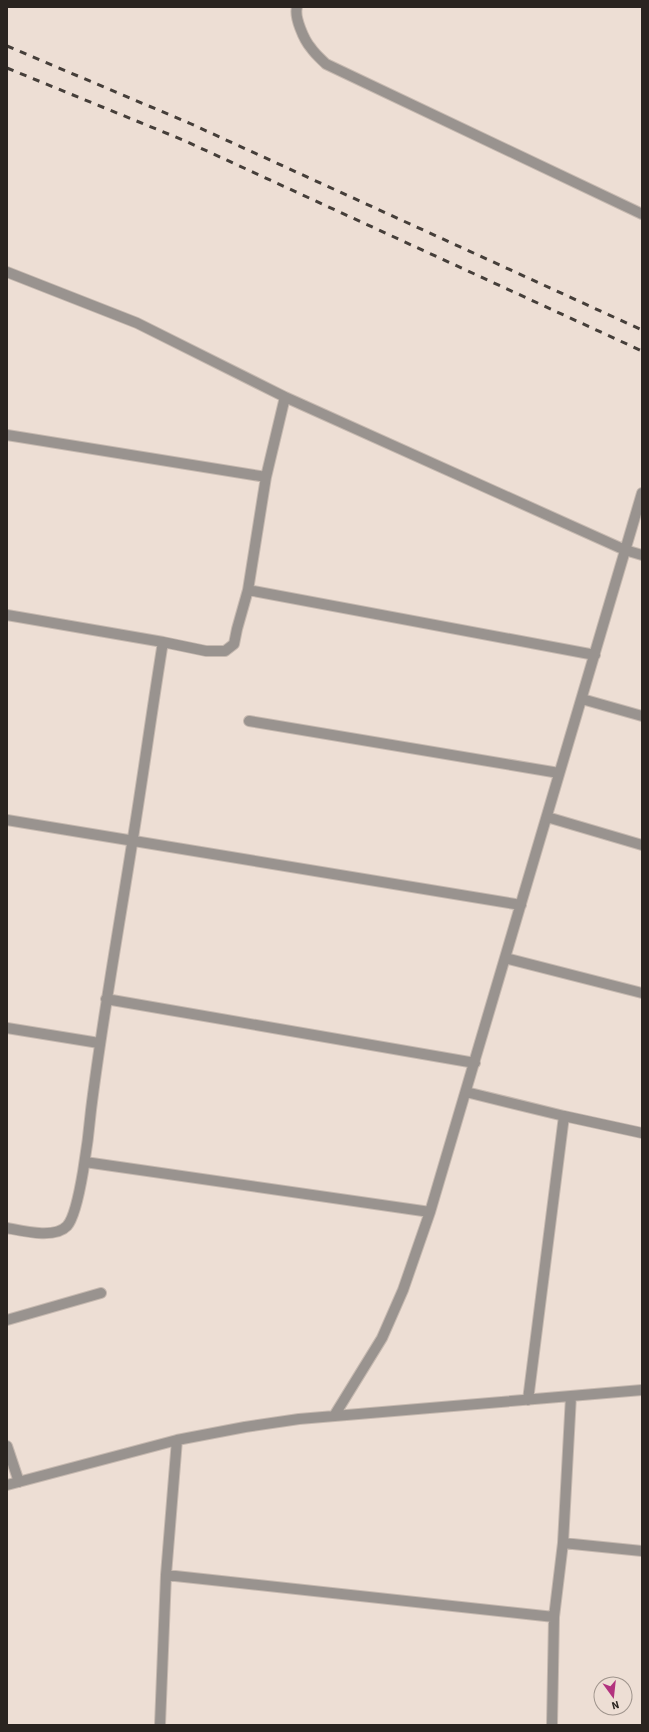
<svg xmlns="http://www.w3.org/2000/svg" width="649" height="1732" viewBox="0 0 649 1732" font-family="'Source Sans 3',sans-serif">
<rect width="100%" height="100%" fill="#edded4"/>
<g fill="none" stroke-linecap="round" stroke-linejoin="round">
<defs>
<path id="street" d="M 297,7 C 294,17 304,40 311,48 C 315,54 321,59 326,64 L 642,214
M 7,272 L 137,323 L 285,397 L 625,550 L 642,555
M 7,435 L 266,477
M 248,590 L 595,655
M 7,615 L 163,642 L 206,651 L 225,651 L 234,644 L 237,629 L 248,590 L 266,477 L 285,397
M 582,699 L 642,716
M 249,721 L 559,773
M 547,817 L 642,845
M 7,820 L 521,905
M 505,958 L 642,993
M 106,999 L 475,1063
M 7,1028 L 99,1043
M 466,1092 L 564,1116 L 642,1133
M 85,1162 L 430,1212
M 7,1228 C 23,1231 55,1239 67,1226 C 80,1212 89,1132 91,1110 C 102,1021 118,933 132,844 C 143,777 152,709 163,642
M 7,1320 L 101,1293
M 528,1400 L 564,1116
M 334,1416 L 382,1338 L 403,1290 L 430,1212 L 642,493
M 7,1446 L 19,1482
M 7,1485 L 177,1440 L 245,1427 L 299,1419 L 642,1390
M 563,1543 L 642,1551
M 166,1575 L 554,1617
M 160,1725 L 166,1575 L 177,1440
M 552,1725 L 554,1617 L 563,1543 L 571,1396"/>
</defs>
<use href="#street" stroke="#c6b9b0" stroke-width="12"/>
<use href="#street" stroke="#99938f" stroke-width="10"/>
<path stroke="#453e39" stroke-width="3" stroke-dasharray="7 7" stroke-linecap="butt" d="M 7,46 L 189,123 L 642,330
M 7,68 L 183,140 L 642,351"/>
</g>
<rect width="649" height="1732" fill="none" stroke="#2a2420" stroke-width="16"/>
<g transform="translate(613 1696) rotate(165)"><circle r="19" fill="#edded4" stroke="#9f948c"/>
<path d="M0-3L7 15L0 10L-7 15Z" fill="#b2327e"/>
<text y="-6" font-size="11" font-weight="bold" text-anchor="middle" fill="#2a2420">N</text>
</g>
</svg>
